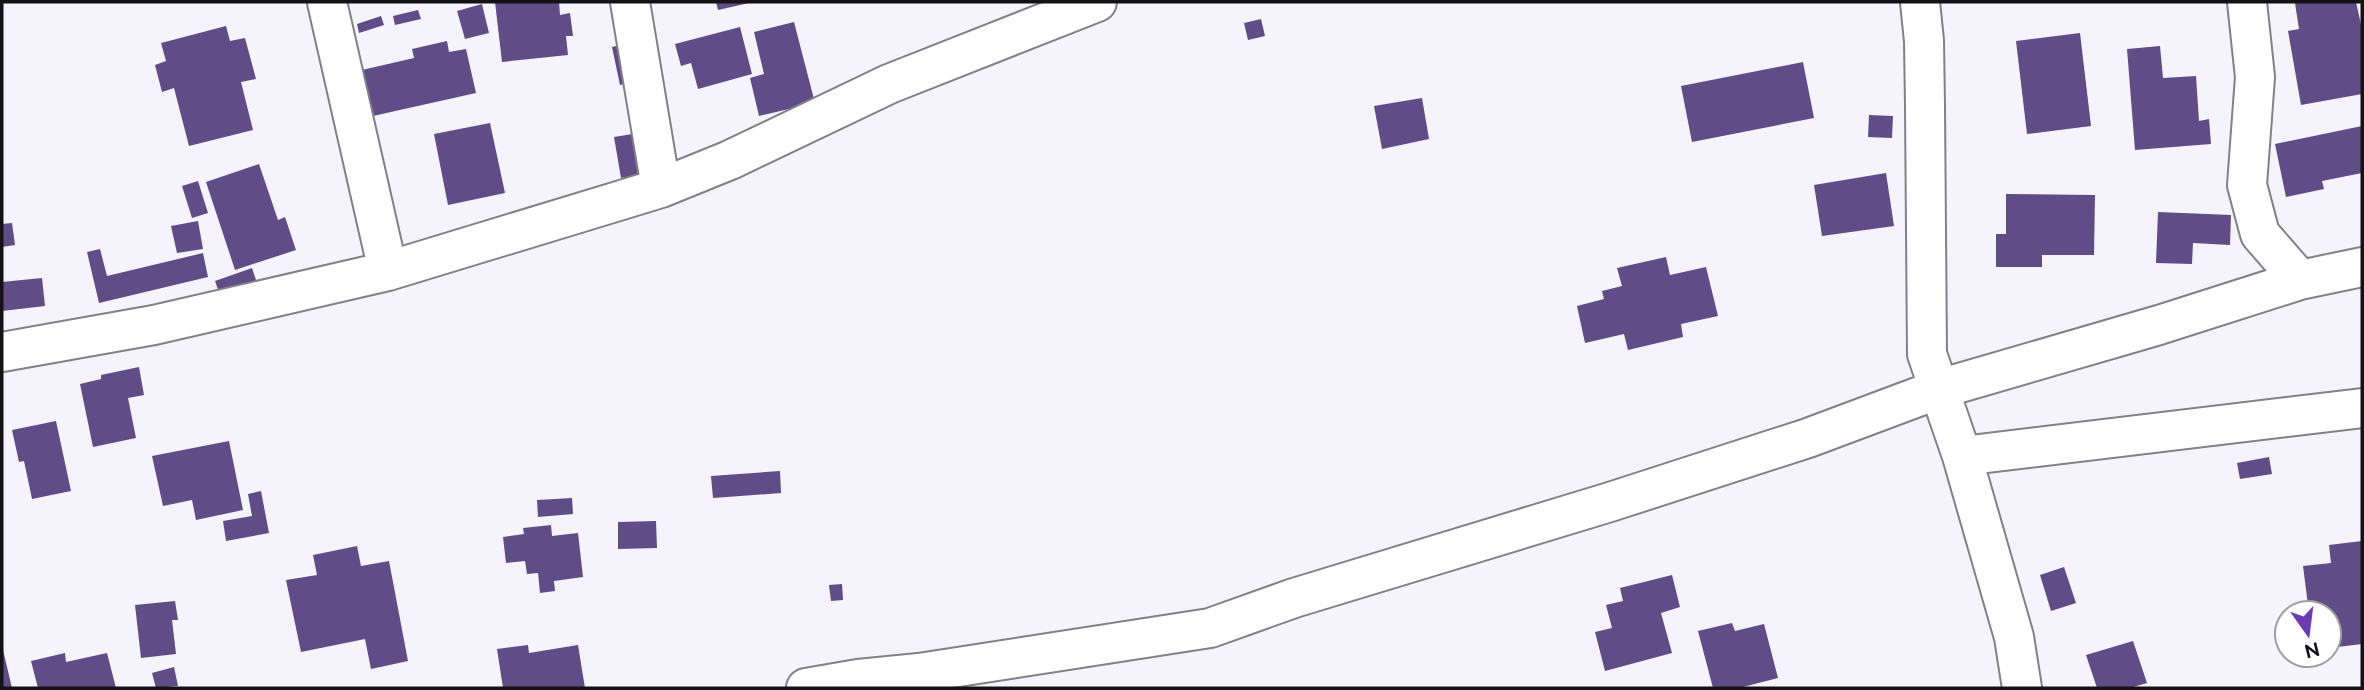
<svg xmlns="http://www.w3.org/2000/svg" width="2364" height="690" viewBox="0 0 2364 690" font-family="Raleway,sans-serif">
<rect width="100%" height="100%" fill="#f5f3fc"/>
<path fill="#604c87" d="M 495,2 L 559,2 L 560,15 L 570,13 L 573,36 L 566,36 L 568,55 L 502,62 Z
M 716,2 L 749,2 L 749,3 L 718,10 Z
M 2301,2 L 2356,2 L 2362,29 L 2362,94 L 2301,105 L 2288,31 L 2299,29 L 2295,3 Z
M 482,4 L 489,33 L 465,39 L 457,11 Z
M 418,10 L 421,19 L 395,25 L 393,16 Z
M 381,16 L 384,25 L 359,33 L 357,24 Z
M 1261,19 L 1265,36 L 1248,40 L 1244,23 Z
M 794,22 L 815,103 L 759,116 L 750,78 L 764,74 L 754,32 Z
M 226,26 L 230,41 L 245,38 L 256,79 L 241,82 L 253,130 L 189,146 L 174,88 L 162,92 L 155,65 L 166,61 L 161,43 Z
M 740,27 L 752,74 L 698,89 L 691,63 L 681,66 L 675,44 Z
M 2080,33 L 2091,126 L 2027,134 L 2016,41 Z
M 447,41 L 449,52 L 466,49 L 476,93 L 373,116 L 362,70 L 414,58 L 412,49 Z
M 629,43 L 637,81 L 620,85 L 612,47 Z
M 2160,46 L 2163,78 L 2196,76 L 2199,121 L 2209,119 L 2211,144 L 2135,150 L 2127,49 Z
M 1803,62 L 1814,118 L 1692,142 L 1681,86 Z
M 1422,98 L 1429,139 L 1382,149 L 1374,106 Z
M 1869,115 L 1893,116 L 1892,138 L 1868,137 Z
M 490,123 L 505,193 L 448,205 L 434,134 Z
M 2362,126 L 2362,173 L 2322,181 L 2324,189 L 2286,197 L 2275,144 Z
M 645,132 L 652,173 L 621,178 L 614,137 Z
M 259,164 L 278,220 L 285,217 L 296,250 L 235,270 L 206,182 Z
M 1886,173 L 1894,226 L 1822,236 L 1814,185 Z
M 198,181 L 208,213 L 192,218 L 182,186 Z
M 2006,194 L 2095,195 L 2094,255 L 2042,255 L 2042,267 L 1996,267 L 1996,234 L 2006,234 Z
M 2158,212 L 2231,215 L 2230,245 L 2193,243 L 2192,264 L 2156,263 Z
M 198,221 L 203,249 L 177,253 L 171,226 Z
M 12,223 L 15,245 L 2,247 L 2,224 Z
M 100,249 L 107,276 L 203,253 L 208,277 L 99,303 L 87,252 Z
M 1666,257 L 1670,275 L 1706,267 L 1718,316 L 1681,324 L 1683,337 L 1628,350 L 1624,334 L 1585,343 L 1577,306 L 1604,299 L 1602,291 L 1622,286 L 1617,268 Z
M 252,268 L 258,286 L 221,298 L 215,281 Z
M 42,278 L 45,306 L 2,311 L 2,282 Z
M 139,367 L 144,395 L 128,398 L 136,438 L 93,447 L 80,384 L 101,379 L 101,375 Z
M 56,421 L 71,491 L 32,499 L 24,461 L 19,462 L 12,430 Z
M 229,441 L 243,510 L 196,520 L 192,500 L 163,506 L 152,456 Z
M 2269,457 L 2272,474 L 2240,479 L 2237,463 Z
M 780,471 L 781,493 L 713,498 L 711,476 Z
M 261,491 L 269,533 L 226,541 L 223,521 L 252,516 L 248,494 Z
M 572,498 L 573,514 L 538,517 L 537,500 Z
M 656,521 L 657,548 L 618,549 L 618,522 Z
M 551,525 L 552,536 L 578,533 L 583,577 L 554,581 L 555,591 L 540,593 L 538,573 L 527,574 L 525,561 L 506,563 L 503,537 L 524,534 L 523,528 Z
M 2362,541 L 2362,644 L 2329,648 L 2329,613 L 2309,613 L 2303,566 L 2331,563 L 2329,545 Z
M 357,546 L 361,566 L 389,561 L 408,661 L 371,669 L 365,639 L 301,652 L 286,580 L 317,575 L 313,555 Z
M 2064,567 L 2076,603 L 2051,611 L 2040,575 Z
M 1672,575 L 1680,607 L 1661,613 L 1672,653 L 1605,671 L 1595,632 L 1612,628 L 1606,605 L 1623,601 L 1620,588 Z
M 842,584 L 843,600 L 831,601 L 829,585 Z
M 175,601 L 178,620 L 172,620 L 176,654 L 141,658 L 135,605 Z
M 1732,623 L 1735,631 L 1764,624 L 1778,678 L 1739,688 L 1713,688 L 1698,631 Z
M 2133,641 L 2147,683 L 2130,688 L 2097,688 L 2086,655 Z
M 528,645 L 529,653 L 578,645 L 585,688 L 503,688 L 497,649 Z
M 2,650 L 3,650 L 12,688 L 2,688 Z
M 65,653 L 66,662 L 107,653 L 116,688 L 38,688 L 31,661 Z
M 174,667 L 178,686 L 156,688 L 152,673 Z"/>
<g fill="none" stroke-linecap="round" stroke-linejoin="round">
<defs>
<path id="minor" d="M 327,2 L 388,271
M 630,2 L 661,188
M 1920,2 L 1924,41 L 1925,106 L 1927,354 L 1962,456 L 2014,637 L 2022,688
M 2247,2 L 2255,77 L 2247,185 L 2260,234 L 2300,280
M 2,352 L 154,325 L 388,271 L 661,188 L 730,160 L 889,84 L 1097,2
M 1962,456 L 2362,408
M 806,688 L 858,679 L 919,673 L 1210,628 L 1294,598 L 1610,502 L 1808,438 L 1939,389 L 2159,325 L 2300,280 L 2362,267"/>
</defs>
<use href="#minor" stroke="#828088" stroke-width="42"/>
<use href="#minor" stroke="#fff" stroke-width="38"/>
</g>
<rect width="2364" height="690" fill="none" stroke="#131215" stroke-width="7"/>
<g transform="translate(2308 634) rotate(166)"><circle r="33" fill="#ffffff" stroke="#a1a0a1" stroke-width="2"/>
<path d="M0-5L12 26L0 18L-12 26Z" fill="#6d3bb2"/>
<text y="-10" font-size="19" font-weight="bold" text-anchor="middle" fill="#131215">N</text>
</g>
</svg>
